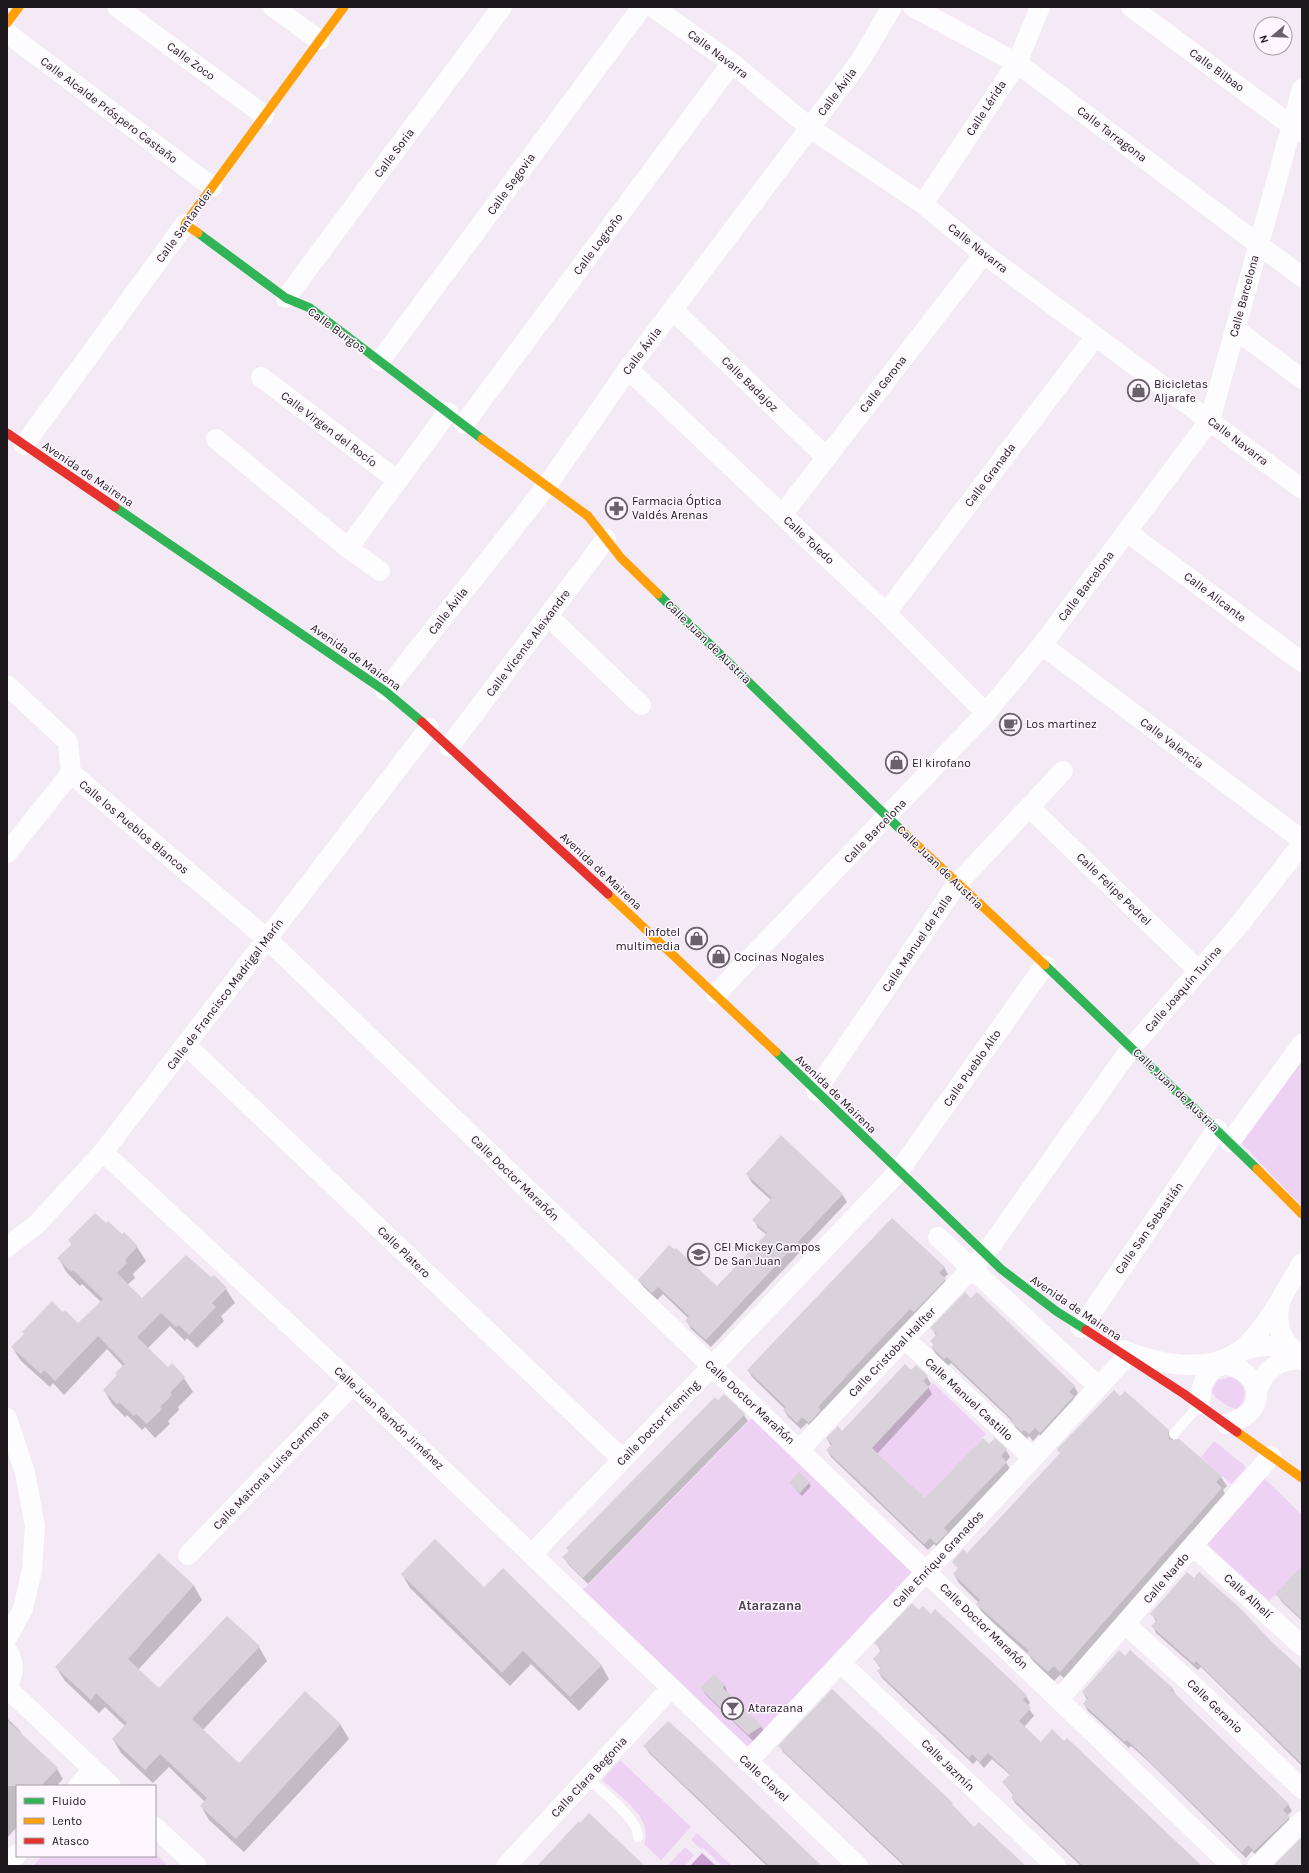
<svg xmlns="http://www.w3.org/2000/svg" width="1309" height="1873" viewBox="0 0 1309 1873" font-family="Karla,sans-serif">
<rect width="100%" height="100%" fill="#f4eaf5"/>
<path fill="#eed2f3" d="M 1302,1058 L 1302,1206 L 1240,1142 Z
M 1230,1377 C 1247,1381 1249,1399 1237,1409 C 1228,1408 1215,1398 1211,1391 L 1218,1380 Z
M 933,1383 L 986,1434 L 926,1499 L 872,1448 Z
M 759,1411 L 927,1571 L 747,1762 L 576,1597 Z
M 1214,1441 L 1245,1466 L 1245,1469 L 1231,1484 L 1201,1457 Z
M 1264,1478 L 1302,1515 L 1302,1566 L 1269,1601 L 1208,1545 L 1208,1542 Z
M 620,1760 L 691,1827 L 661,1860 L 644,1844 C 654,1817 619,1796 602,1780 Z
M 697,1833 L 732,1866 L 722,1866 L 702,1847 L 701,1849 L 691,1840 Z
M 685,1847 L 694,1855 L 685,1866 L 667,1866 Z
M 155,1853 L 168,1866 L 33,1866 L 42,1856 L 155,1856 Z"/>
<path fill="#cda3d5" d="M 702,1853 L 716,1866 L 690,1866 Z"/>
<path fill="#0003" d="M 747,1174 L 842,1194 L 847,1202 L 711,1347 L 691,1329 L 687,1321 L 689,1319 L 663,1294 L 657,1300 L 644,1288 L 639,1280 L 717,1288 L 767,1235 L 758,1228 L 754,1220 L 771,1200 L 752,1183 Z
M 106,1225 L 122,1236 L 124,1234 L 137,1247 L 146,1261 L 133,1274 L 135,1278 L 127,1285 L 142,1300 L 211,1278 L 214,1276 L 226,1289 L 235,1303 L 221,1316 L 224,1321 L 197,1348 L 187,1338 L 185,1341 L 170,1326 L 147,1349 L 168,1369 L 172,1365 L 184,1378 L 193,1392 L 178,1407 L 179,1410 L 168,1421 L 170,1424 L 155,1438 L 145,1427 L 142,1430 L 127,1415 L 125,1417 L 112,1404 L 104,1390 L 118,1376 L 123,1366 L 107,1349 L 64,1395 L 53,1383 L 50,1387 L 21,1361 L 12,1347 L 63,1313 L 78,1325 L 101,1302 L 82,1284 L 80,1286 L 67,1273 L 59,1259 L 72,1245 L 69,1240 Z
M 944,1267 L 948,1274 L 944,1278 L 949,1286 L 813,1429 L 807,1423 L 801,1429 L 788,1417 L 784,1410 L 785,1409 L 752,1377 L 748,1370 Z
M 932,1328 L 1074,1386 L 1078,1393 L 1074,1398 L 1077,1404 L 1044,1439 L 1039,1434 L 1033,1441 L 1029,1436 L 1027,1439 L 1016,1428 L 1012,1421 L 951,1363 L 948,1366 L 936,1354 L 932,1348 L 934,1345 L 931,1341 L 936,1336 Z
M 916,1366 L 927,1377 L 931,1384 L 928,1387 L 932,1394 L 877,1454 L 925,1500 L 995,1440 L 1006,1450 L 1010,1457 L 1006,1462 L 1010,1469 L 940,1550 L 934,1544 L 928,1550 L 831,1457 L 827,1450 L 831,1446 L 827,1439 L 842,1432 Z
M 718,1401 L 744,1415 L 748,1421 L 588,1584 L 568,1564 L 564,1557 Z
M 1168,1431 L 1174,1441 L 1178,1440 L 1221,1477 L 1227,1486 L 1223,1490 L 1227,1498 L 1066,1680 L 1060,1675 L 1054,1681 L 1034,1663 L 1029,1655 L 983,1614 L 977,1604 L 979,1603 L 959,1583 L 954,1574 L 967,1554 L 1061,1454 L 1058,1449 Z
M 790,1483 L 809,1483 L 811,1486 L 802,1496 Z
M 159,1554 L 194,1586 L 202,1600 L 138,1670 L 159,1690 L 227,1617 L 259,1647 L 267,1661 L 202,1731 L 239,1765 L 340,1724 L 349,1739 L 244,1852 L 209,1820 L 201,1806 L 205,1802 L 169,1767 L 153,1783 L 121,1753 L 113,1739 L 125,1726 L 105,1707 L 99,1713 L 65,1681 L 56,1667 Z
M 1302,1567 L 1302,1621 L 1281,1601 L 1277,1594 Z
M 402,1574 L 601,1665 L 609,1679 L 579,1711 L 531,1664 L 510,1686 L 410,1588 Z
M 919,1611 L 931,1615 L 936,1611 L 1026,1696 L 1030,1703 L 1027,1706 L 1034,1716 L 1024,1727 L 1041,1743 L 1200,1866 L 1081,1866 L 1016,1804 L 1012,1798 L 1014,1796 L 1003,1782 L 1010,1775 L 992,1759 L 984,1768 L 977,1760 L 973,1764 L 882,1678 L 878,1671 L 881,1669 L 874,1659 L 881,1652 L 876,1643 Z
M 1152,1614 L 1268,1640 L 1302,1673 L 1302,1766 L 1201,1667 L 1198,1670 L 1156,1633 L 1153,1626 L 1156,1622 Z
M 1125,1657 L 1172,1688 L 1176,1695 L 1288,1804 L 1292,1811 L 1287,1816 L 1292,1823 L 1259,1858 L 1252,1851 L 1246,1858 L 1149,1762 L 1131,1746 L 1129,1748 L 1088,1711 L 1084,1704 L 1087,1700 L 1083,1692 Z
M 714,1676 L 725,1686 L 728,1694 L 761,1726 L 765,1733 L 753,1741 L 706,1695 L 702,1689 Z
M 7,1718 L 20,1731 L 23,1737 L 57,1769 L 63,1779 L 56,1786 L 17,1786 L 17,1827 L 7,1838 Z
M 780,1746 L 974,1828 L 1025,1866 L 908,1866 L 906,1864 L 904,1866 L 783,1752 Z
M 645,1747 L 821,1866 L 767,1866 L 649,1753 Z"/>
<path fill="#d9d2da" d="M 781,1135 L 843,1194 L 706,1340 L 685,1321 L 689,1316 L 658,1287 L 652,1293 L 638,1280 L 669,1245 L 674,1249 L 676,1248 L 717,1286 L 767,1233 L 752,1220 L 772,1198 L 746,1174 Z
M 95,1213 L 106,1223 L 108,1221 L 122,1234 L 124,1232 L 138,1246 L 125,1260 L 127,1263 L 117,1273 L 142,1298 L 186,1255 L 211,1277 L 214,1275 L 227,1288 L 212,1303 L 216,1307 L 189,1335 L 179,1325 L 176,1327 L 161,1313 L 137,1337 L 168,1367 L 172,1363 L 185,1377 L 170,1393 L 172,1395 L 160,1407 L 162,1409 L 147,1424 L 136,1414 L 134,1416 L 119,1402 L 117,1404 L 103,1390 L 117,1375 L 115,1373 L 125,1364 L 98,1336 L 55,1381 L 44,1370 L 41,1374 L 11,1347 L 24,1334 L 22,1332 L 52,1301 L 63,1312 L 65,1310 L 78,1323 L 103,1299 L 73,1270 L 71,1272 L 57,1258 L 72,1244 L 68,1240 Z
M 892,1218 L 945,1267 L 939,1273 L 946,1279 L 914,1312 L 910,1309 L 867,1354 L 818,1407 L 821,1410 L 809,1423 L 802,1417 L 797,1423 L 783,1410 L 786,1407 L 747,1370 Z
M 965,1292 L 971,1298 L 977,1292 L 1075,1386 L 1069,1392 L 1074,1396 L 1040,1433 L 1035,1428 L 1029,1434 L 1024,1430 L 1022,1432 L 1010,1421 L 1012,1419 L 947,1357 L 944,1359 L 931,1347 L 934,1344 L 930,1341 L 937,1334 L 930,1328 Z
M 905,1364 L 911,1370 L 916,1365 L 928,1376 L 923,1381 L 929,1387 L 872,1448 L 925,1498 L 983,1438 L 989,1444 L 995,1438 L 1007,1449 L 1001,1456 L 1007,1462 L 944,1528 L 948,1532 L 936,1544 L 930,1538 L 924,1544 L 826,1450 L 832,1444 L 826,1438 L 838,1426 L 842,1431 Z
M 1114,1390 L 1120,1396 L 1125,1391 L 1169,1430 L 1168,1433 L 1169,1439 L 1173,1440 L 1179,1439 L 1200,1457 L 1222,1476 L 1216,1482 L 1222,1488 L 1060,1672 L 1054,1666 L 1048,1672 L 1027,1653 L 1029,1651 L 976,1604 L 980,1600 L 953,1574 L 958,1568 L 952,1562 L 963,1549 L 967,1553 L 986,1533 L 1060,1453 L 1057,1449 Z
M 724,1394 L 745,1414 L 583,1578 L 562,1557 L 569,1551 L 566,1548 L 715,1397 L 718,1400 Z
M 799,1472 L 810,1482 L 800,1493 L 789,1483 Z
M 435,1539 L 484,1587 L 503,1568 L 602,1665 L 570,1697 L 523,1651 L 502,1673 L 401,1574 Z
M 159,1553 L 194,1585 L 128,1659 L 159,1688 L 227,1616 L 260,1646 L 192,1719 L 239,1763 L 305,1691 L 341,1724 L 236,1839 L 200,1806 L 207,1798 L 160,1754 L 145,1770 L 112,1739 L 127,1723 L 96,1693 L 91,1700 L 55,1667 Z
M 1302,1566 L 1302,1620 L 1275,1594 Z
M 1187,1572 L 1194,1578 L 1199,1572 L 1241,1609 L 1269,1639 L 1302,1670 L 1302,1764 L 1196,1661 L 1194,1664 L 1151,1626 L 1157,1620 L 1150,1614 Z
M 912,1603 L 919,1610 L 923,1606 L 931,1614 L 935,1609 L 1027,1695 L 1023,1700 L 1031,1708 L 1019,1721 L 1041,1742 L 1052,1729 L 1064,1741 L 1067,1738 L 1202,1866 L 1083,1866 L 1011,1797 L 1014,1794 L 1002,1782 L 1010,1774 L 988,1753 L 980,1762 L 972,1754 L 969,1758 L 877,1671 L 881,1667 L 873,1659 L 881,1650 L 874,1643 Z
M 1119,1650 L 1125,1656 L 1130,1650 L 1173,1688 L 1171,1690 L 1289,1804 L 1283,1810 L 1290,1817 L 1254,1851 L 1248,1845 L 1242,1852 L 1144,1756 L 1127,1740 L 1125,1742 L 1083,1704 L 1088,1698 L 1082,1692 Z
M 714,1674 L 725,1685 L 723,1688 L 762,1726 L 748,1735 L 700,1688 Z
M 832,1689 L 953,1803 L 952,1804 L 974,1827 L 979,1822 L 1026,1866 L 906,1866 L 778,1746 Z
M 7,1720 L 58,1768 L 41,1786 L 7,1786 Z
M 668,1721 L 694,1744 L 822,1866 L 769,1866 L 643,1746 Z
M 589,1813 L 629,1851 L 645,1866 L 537,1866 L 579,1821 L 580,1823 Z
M 1302,1837 L 1302,1866 L 1277,1866 L 1275,1864 Z"/>
<g fill="none" stroke-linecap="round" stroke-linejoin="round">
<path stroke="#fdfcfe" stroke-width="10" d="M 1174,1434 L 1200,1404
M 588,1778 C 601,1791 639,1819 638,1837"/>
<path stroke="#fdfcfe" stroke-width="20" d="M 117,7 L 264,115
M 273,7 L 319,40
M 653,7 L 732,63 L 810,128 L 923,204 L 984,254 L 1302,489
M 913,7 L 1017,63 L 1302,277
M 1131,7 L 1300,132
M 7,33 L 212,187
M 923,204 L 1017,63 L 1040,7
M 286,298 L 502,7
M 673,310 L 826,457
M 1235,329 L 1302,379
M 380,361 L 642,7
M 628,369 L 886,613 L 986,713
M 261,377 L 397,480
M 464,424 L 732,63
M 216,439 L 348,548 L 380,571
M 24,445 L 185,224
M 782,515 L 984,254
M 1127,532 L 1302,662
M 348,548 L 448,412
M 886,613 L 1095,337
M 548,616 L 641,705
M 1042,645 L 1302,840
M 7,685 L 68,742 L 71,773 L 267,939 L 1232,1866
M 385,691 L 546,487 L 628,369 L 860,61 L 892,7
M 449,747 L 606,539
M 1029,807 L 1199,971
M 7,853 L 71,773
M 716,994 L 986,713 L 1042,645 L 1210,420 L 1302,89
M 186,1045 L 622,1459
M 816,1091 L 957,884 L 1063,771
M 1230,1142 L 1302,1044
M 103,1152 L 353,1384 L 858,1866
M 938,1237 L 1099,1387
M 7,1247 L 37,1224 L 103,1152 L 429,728
M 1281,1300 C 1273,1322 1282,1345 1302,1356
M 1081,1328 L 1217,1129
M 905,1339 L 1033,1458
M 1123,1350 C 1157,1364 1205,1374 1238,1352 C 1263,1336 1286,1289 1302,1263
M 1240,1352 C 1259,1344 1276,1344 1294,1351
M 1256,1395 C 1262,1372 1277,1358 1302,1360
M 1200,1404 C 1203,1317 1307,1401 1226,1424
M 7,1418 L 25,1473 L 35,1526 L 32,1570 L 23,1609 L 7,1638
M 800,1449 L 985,1254 L 1131,1048 L 1239,925 L 1302,844
M 1194,1547 L 1302,1646
M 532,1554 L 899,1171 L 1045,965
M 188,1555 L 353,1384
M 1125,1624 L 1194,1686 L 1302,1789
M 7,1650 C 15,1663 14,1675 7,1687
M 841,1663 L 1056,1866
M 7,1688 L 111,1786
M 1059,1699 L 1271,1456
M 747,1762 L 1033,1458 L 1127,1356
M 78,1786 L 93,1769
M 155,1827 L 197,1866
M 7,1865 L 17,1854
M 506,1866 L 671,1688
M 1257,1866 L 1302,1821"/>
<path stroke="#30b455" stroke-width="9" d="M 198,233 L 286,298 L 310,308 L 482,439
M 115,507 L 385,691 L 422,722
M 658,594 L 902,831
M 1045,965 L 1257,1169
M 776,1052 L 1001,1269 L 1056,1311 L 1086,1330"/>
<path stroke="#ff9f0a" stroke-width="9" d="M 7,23 L 19,7
M 198,233 L 185,224 L 344,7
M 482,439 L 588,516 L 621,558 L 658,594
M 902,831 L 1045,965
M 608,894 L 776,1052
M 1257,1169 L 1302,1214
M 1237,1432 L 1302,1478"/>
<path stroke="#e5322d" stroke-width="9" d="M 7,433 L 115,507
M 422,722 L 608,894
M 1086,1330 L 1184,1394 L 1237,1432"/>
</g>
<defs>
<symbol id="shop-ring" viewBox="-11 -11 22 22"><circle r="9.5" fill="#fef7ff" stroke="#686169" stroke-width="1.5"/><path d="M-5-2.5h2.3a2.7 3.5 0 0 1 5.4 0H5L5.5 6h-11ZM-1.5-2.5h3a1.5 2.3 0 0 0-3 0Z" fill="#686169"/></symbol>
<symbol id="pharmacy-ring" viewBox="-11 -11 22 22"><circle r="9.5" fill="#fef7ff" stroke="#686169" stroke-width="1.5"/><path d="M-2-6h4v4h4v4h-4v4h-4v-4h-4v-4h4Z" fill="#686169"/></symbol>
<symbol id="cafe-ring" viewBox="-11 -11 22 22"><circle r="9.5" fill="#fef7ff" stroke="#686169" stroke-width="1.5"/><path d="M-5.5-4.5H6V0H3Q3 3.5 0 3.5H-2.5Q-5.5 3.5-5.5 0ZM3-3.2v2h1.7v-2ZM-6 4.5H4V6H-6Z" fill="#686169"/></symbol>
<symbol id="school-ring" viewBox="-11 -11 22 22"><circle r="9.5" fill="#fef7ff" stroke="#686169" stroke-width="1.5"/><path d="M0-5L7-2L0 1L-7-2ZM-4 1L0 2.5L4 1V4Q0 6-4 4Z" fill="#686169"/></symbol>
<symbol id="bar-ring" viewBox="-11 -11 22 22"><circle r="9.5" fill="#fef7ff" stroke="#686169" stroke-width="1.5"/><path d="M-6-5H6L.8 .8V4.5H3.5V6h-7V4.5H-.8V.8Z" fill="#686169"/></symbol>
</defs>
<g fill-rule="evenodd">
<use href="#shop-ring" x="1126" y="378" width="25" height="25"/>
<use href="#pharmacy-ring" x="604" y="496" width="25" height="25"/>
<use href="#cafe-ring" x="998" y="712" width="25" height="25"/>
<use href="#shop-ring" x="884" y="750" width="25" height="25"/>
<use href="#shop-ring" x="684" y="926" width="25" height="25"/>
<use href="#shop-ring" x="706" y="944" width="25" height="25"/>
<use href="#school-ring" x="686" y="1242" width="25" height="25"/>
<use href="#bar-ring" x="720" y="1696" width="25" height="25"/>
</g>
<g text-anchor="middle" dominant-baseline="central" stroke-width="3" stroke-linejoin="round" paint-order="stroke">
<g font-size="12" fill="#1d171e" stroke="#fef7ff">
<text transform="translate(718 54) rotate(37)">Calle Navarra</text>
<text transform="translate(191 61) rotate(36)">Calle Zoco</text>
<text transform="translate(1217 70) rotate(36)">Calle Bilbao</text>
<text transform="translate(837 92) rotate(-53)">Calle Ávila</text>
<text transform="translate(986 108) rotate(-57)">Calle Lérida</text>
<text transform="translate(109 110) rotate(37)">Calle Alcalde Próspero Castaño</text>
<text transform="translate(1112 134) rotate(37)">Calle Tarragona</text>
<text transform="translate(394 153) rotate(-53)">Calle Soria</text>
<text transform="translate(511 184) rotate(-54)">Calle Segovia</text>
<text transform="translate(184 226) rotate(-54)">Calle Santander</text>
<text transform="translate(598 244) rotate(-53)">Calle Logroño</text>
<text transform="translate(978 248) rotate(38)">Calle Navarra</text>
<text transform="translate(1244 296) rotate(-75)">Calle Barcelona</text>
<text transform="translate(337 330) rotate(36)">Calle Burgos</text>
<text transform="translate(642 351) rotate(-53)">Calle Ávila</text>
<text transform="translate(750 384) rotate(44)">Calle Badajoz</text>
<text transform="translate(883 384) rotate(-52)">Calle Gerona</text>
<text transform="translate(329 429) rotate(37)">Calle Virgen del Rocío</text>
<text transform="translate(1238 441) rotate(37)">Calle Navarra</text>
<text transform="translate(88 474) rotate(34)">Avenida de Mairena</text>
<text transform="translate(990 475) rotate(-53)">Calle Granada</text>
<text transform="translate(809 540) rotate(43)">Calle Toledo</text>
<text transform="translate(1086 586) rotate(-53)">Calle Barcelona</text>
<text transform="translate(1215 597) rotate(37)">Calle Alicante</text>
<text transform="translate(448 611) rotate(-52)">Calle Ávila</text>
<text transform="translate(708 642) rotate(44)">Calle Juan de Austria</text>
<text transform="translate(528 643) rotate(-53)">Calle Vicente Aleixandre</text>
<text transform="translate(356 657) rotate(35)">Avenida de Mairena</text>
<text transform="translate(1172 743) rotate(37)">Calle Valencia</text>
<text transform="translate(134 827) rotate(40)">Calle los Pueblos Blancos</text>
<text transform="translate(875 831) rotate(-46)">Calle Barcelona</text>
<text transform="translate(940 867) rotate(44)">Calle Juan de Austria</text>
<text transform="translate(601 871) rotate(43)">Avenida de Mairena</text>
<text transform="translate(1114 889) rotate(44)">Calle Felipe Pedrel</text>
<text transform="translate(917 943) rotate(-56)">Calle Manuel de Falla</text>
<text transform="translate(1183 989) rotate(-49)">Calle Joaquín Turina</text>
<text transform="translate(225 994) rotate(-53)">Calle de Francisco Madrigal Marín</text>
<text transform="translate(972 1068) rotate(-55)">Calle Pueblo Alto</text>
<text transform="translate(1176 1090) rotate(44)">Calle Juan de Austria</text>
<text transform="translate(836 1094) rotate(44)">Avenida de Mairena</text>
<text transform="translate(515 1178) rotate(44)">Calle Doctor Marañón</text>
<text transform="translate(1149 1228) rotate(-55)">Calle San Sebastián</text>
<text transform="translate(404 1252) rotate(44)">Calle Platero</text>
<text transform="translate(1076 1308) rotate(34)">Avenida de Mairena</text>
<text transform="translate(892 1352) rotate(-46)">Calle Cristobal Halfter</text>
<text transform="translate(969 1399) rotate(43)">Calle Manuel Castillo</text>
<text transform="translate(750 1402) rotate(43)">Calle Doctor Marañón</text>
<text transform="translate(389 1418) rotate(43)">Calle Juan Ramón Jiménez</text>
<text transform="translate(658 1423) rotate(-46)">Calle Doctor Fleming</text>
<text transform="translate(271 1470) rotate(-46)">Calle Matrona Luisa Carmona</text>
<text transform="translate(938 1559) rotate(-47)">Calle Enrique Granados</text>
<text transform="translate(1166 1578) rotate(-49)">Calle Nardo</text>
<text transform="translate(1248 1596) rotate(42)">Calle Alhelí</text>
<text transform="translate(984 1626) rotate(44)">Calle Doctor Marañón</text>
<text transform="translate(1215 1706) rotate(44)">Calle Geranio</text>
<text transform="translate(948 1765) rotate(44)">Calle Jazmín</text>
<text transform="translate(589 1777) rotate(-47)">Calle Clara Begonia</text>
<text transform="translate(764 1778) rotate(43)">Calle Clavel</text>
</g>
<g font-size="12" fill="#1d171e" stroke="#fef7ff" text-anchor="start">
<text x="1154" y="384">Bicicletas<tspan x="1154" dy="14">Aljarafe</tspan></text>
<text x="632" y="501">Farmacia Óptica<tspan x="632" dy="14">Valdés Arenas</tspan></text>
<text x="1026" y="724">Los martinez</text>
<text x="912" y="763">El kirofano</text>
<text x="680" y="932" text-anchor="end">Infotel<tspan x="680" dy="14">multimedia</tspan></text>
<text x="734" y="957">Cocinas Nogales</text>
<text x="714" y="1247">CEI Mickey Campos<tspan x="714" dy="14">De San Juan</tspan></text>
<text x="748" y="1708">Atarazana</text>
</g>
<g font-size="13" font-weight="bold" fill="#4e4050" stroke="#fef7ff">
<text x="770" y="1605">Atarazana</text>
</g>
</g>
<rect width="1309" height="1873" fill="none" stroke="#1d171e" stroke-width="16"/>
<rect x="16" y="1785" width="140" height="72" fill="#fef7ff" stroke="#a49da5"/>
<rect x="24" y="1798" width="20" height="6" fill="#30b455" stroke="#a49da5"/>
<text x="52" y="1805" font-size="12" fill="#1d171e">Fluido</text>
<rect x="24" y="1818" width="20" height="6" fill="#ff9f0a" stroke="#a49da5"/>
<text x="52" y="1825" font-size="12" fill="#1d171e">Lento</text>
<rect x="24" y="1838" width="20" height="6" fill="#e5322d" stroke="#a49da5"/>
<text x="52" y="1845" font-size="12" fill="#1d171e">Atasco</text>
<g transform="translate(1273 36) rotate(251)"><circle r="19" fill="#fef7ff" stroke="#a49da5"/>
<path d="M0-3L7 15L0 10L-7 15Z" fill="#686169"/>
<text y="-6" font-size="11" font-weight="bold" text-anchor="middle" fill="#1d171e">N</text>
</g>
</svg>
